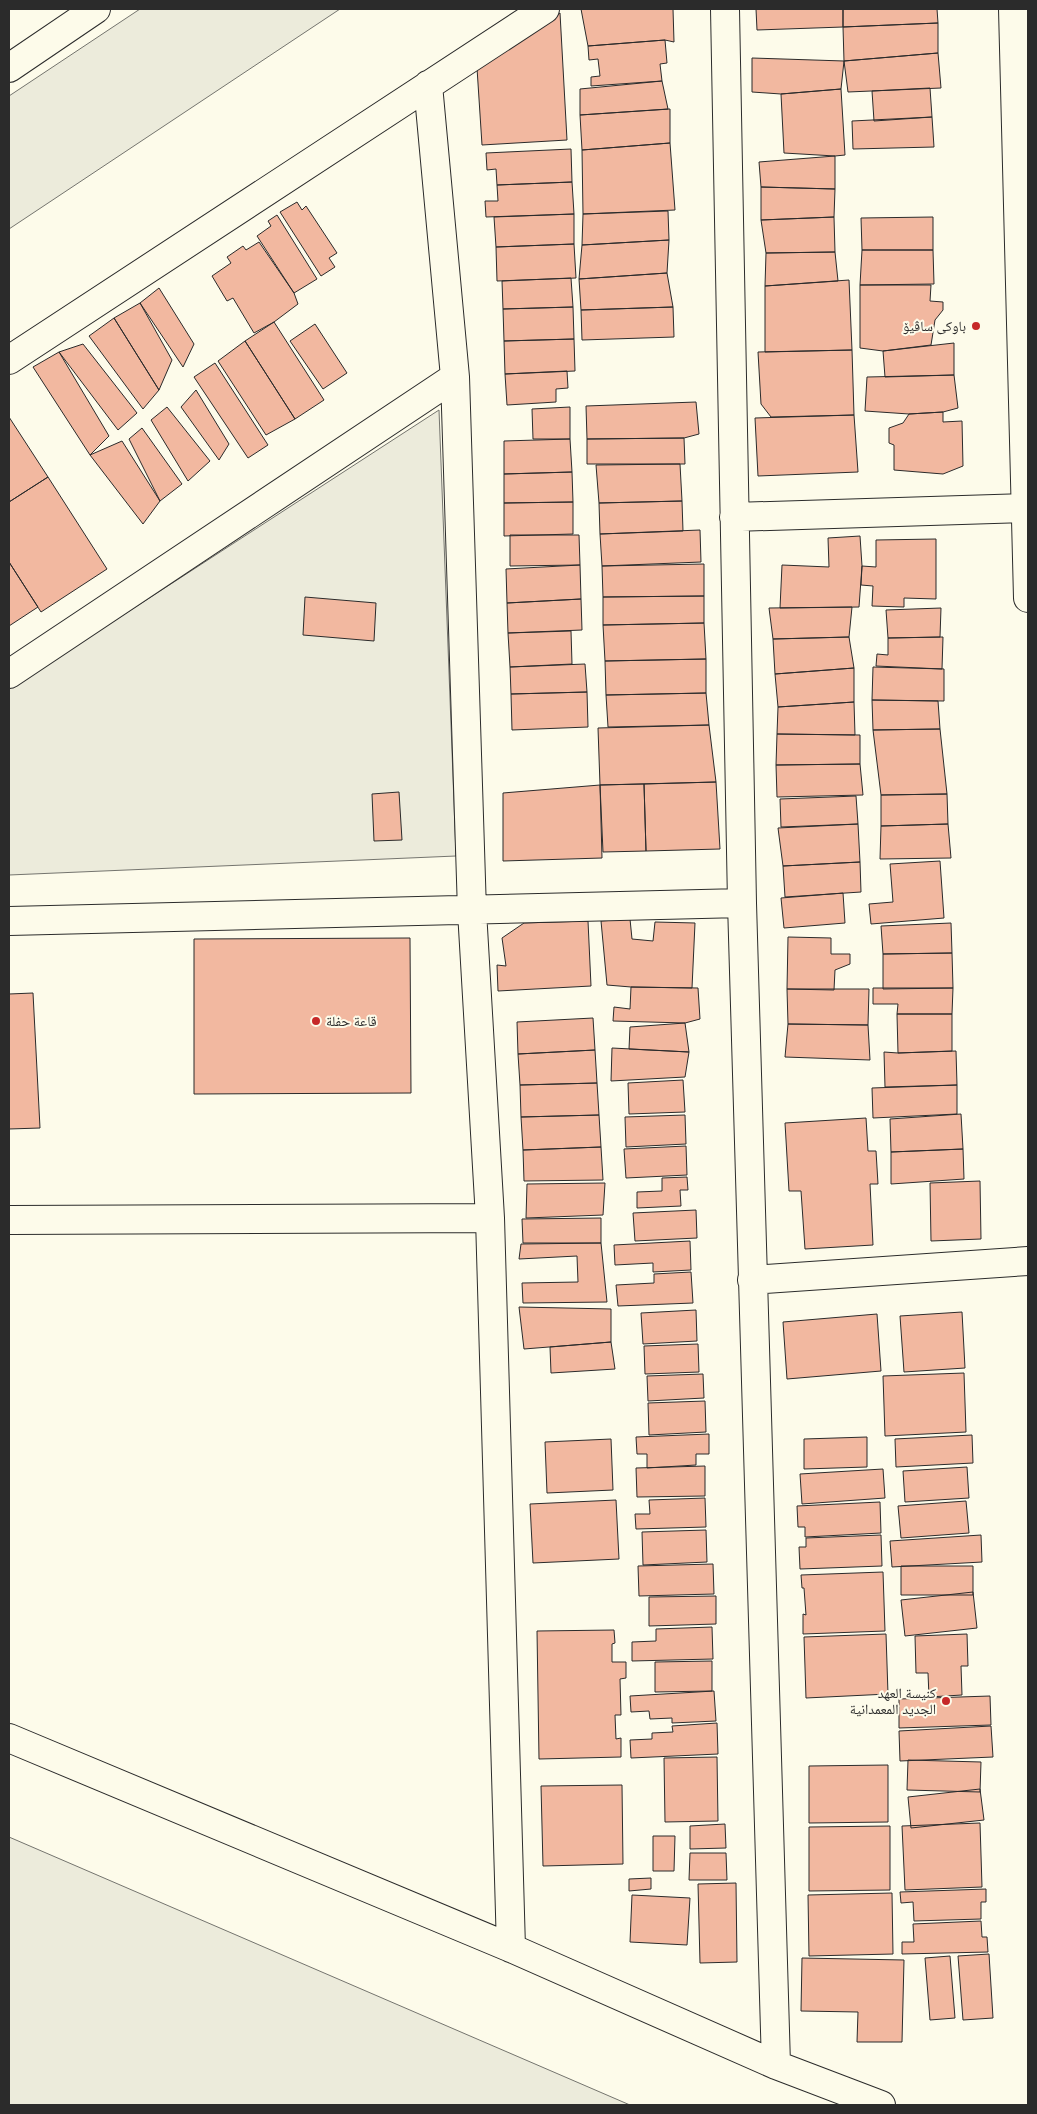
<svg xmlns="http://www.w3.org/2000/svg" width="1037" height="2114" viewBox="0 0 1037 2114" font-family="Mulish,'Noto Naskh Arabic',sans-serif">
<rect width="100%" height="100%" fill="#fdfbea"/>
<path fill="#ecebdb" stroke="#74746e" d="M 140,9 L 340,9 L 9,229 L 9,96 Z
M 439,410 L 456,856 L 9,875 L 9,689 Z
M 9,1837 L 630,2105 L 9,2105 Z"/>
<path fill="#f2b8a0" stroke="#2b2b2b" d="M 581,9 L 673,9 L 674,42 L 665,40 L 588,46 Z
M 756,9 L 843,9 L 843,27 L 757,30 Z
M 843,9 L 937,9 L 938,23 L 843,27 Z
M 560,13 L 567,140 L 482,145 L 477,68 Z
M 938,23 L 938,53 L 844,61 L 843,27 Z
M 665,40 L 667,63 L 660,64 L 662,81 L 591,86 L 591,77 L 600,76 L 598,59 L 589,60 L 588,46 Z
M 938,53 L 941,88 L 848,92 L 844,61 Z
M 752,58 L 844,61 L 841,89 L 781,94 L 752,92 Z
M 662,81 L 668,109 L 580,115 L 580,89 Z
M 930,88 L 932,117 L 874,121 L 872,91 Z
M 841,89 L 845,155 L 835,156 L 784,153 L 781,94 Z
M 670,109 L 670,143 L 582,150 L 580,115 Z
M 932,117 L 934,147 L 853,149 L 852,121 Z
M 670,143 L 675,210 L 583,214 L 582,150 Z
M 571,149 L 572,182 L 497,185 L 496,169 L 487,170 L 486,153 Z
M 835,156 L 835,189 L 761,187 L 759,162 Z
M 572,182 L 574,214 L 486,217 L 485,201 L 498,201 L 497,185 Z
M 761,187 L 835,189 L 834,217 L 761,220 Z
M 297,202 L 302,210 L 306,206 L 337,253 L 329,258 L 335,267 L 321,276 L 280,212 Z
M 668,211 L 669,240 L 582,245 L 583,214 Z
M 574,214 L 574,244 L 496,247 L 494,217 Z
M 277,215 L 317,279 L 294,293 L 257,236 L 271,226 L 268,221 Z
M 834,217 L 835,252 L 766,253 L 761,220 Z
M 933,217 L 933,250 L 862,250 L 861,218 Z
M 669,240 L 667,273 L 579,279 L 582,245 Z
M 259,242 L 294,293 L 298,304 L 274,322 L 254,333 L 233,298 L 227,301 L 212,276 L 231,263 L 227,257 L 243,246 L 246,250 Z
M 574,244 L 576,278 L 497,281 L 496,247 Z
M 862,250 L 933,250 L 934,284 L 860,285 Z
M 835,252 L 838,281 L 765,286 L 766,253 Z
M 667,273 L 673,307 L 581,310 L 579,279 Z
M 571,278 L 573,307 L 503,309 L 502,281 Z
M 849,280 L 852,350 L 765,352 L 765,286 Z
M 860,285 L 931,285 L 930,301 L 943,302 L 943,310 L 935,320 L 931,345 L 883,351 L 860,348 Z
M 159,288 L 194,344 L 183,367 L 140,303 Z
M 140,303 L 172,360 L 159,390 L 114,318 Z
M 573,307 L 574,339 L 504,341 L 503,309 Z
M 673,307 L 674,337 L 582,340 L 581,310 Z
M 114,318 L 159,390 L 143,409 L 89,336 Z
M 274,322 L 324,400 L 295,419 L 245,341 Z
M 315,324 L 347,373 L 323,389 L 290,341 Z
M 574,339 L 575,371 L 505,374 L 504,341 Z
M 245,341 L 295,419 L 266,435 L 218,361 Z
M 954,343 L 954,375 L 885,377 L 883,351 Z
M 83,344 L 137,413 L 118,430 L 59,352 Z
M 852,350 L 854,415 L 771,417 L 761,404 L 758,352 Z
M 59,352 L 109,436 L 90,455 L 33,367 Z
M 215,363 L 268,445 L 248,458 L 194,377 Z
M 567,371 L 568,388 L 556,389 L 556,402 L 507,405 L 505,374 Z
M 954,375 L 958,408 L 943,412 L 909,414 L 865,411 L 867,377 Z
M 196,390 L 229,444 L 219,460 L 181,407 Z
M 696,402 L 699,434 L 684,438 L 587,439 L 586,406 Z
M 167,407 L 210,461 L 188,481 L 151,420 Z
M 570,407 L 570,439 L 533,439 L 532,409 Z
M 943,412 L 943,422 L 962,421 L 963,466 L 943,474 L 894,470 L 894,445 L 889,443 L 889,428 L 903,423 L 909,414 Z
M 854,415 L 858,472 L 758,476 L 755,418 Z
M 9,417 L 48,477 L 9,502 Z
M 142,428 L 182,484 L 160,501 L 129,439 Z
M 684,438 L 685,464 L 587,464 L 587,439 Z
M 570,439 L 572,472 L 504,474 L 504,441 Z
M 122,441 L 160,501 L 143,524 L 90,455 Z
M 680,464 L 682,501 L 599,503 L 596,465 Z
M 572,472 L 573,502 L 504,503 L 504,474 Z
M 48,477 L 107,569 L 41,612 L 9,562 L 9,502 Z
M 682,501 L 683,531 L 600,534 L 599,503 Z
M 573,502 L 573,534 L 504,536 L 504,503 Z
M 700,530 L 701,562 L 602,566 L 600,534 Z
M 510,535 L 579,535 L 580,565 L 510,566 Z
M 860,536 L 862,566 L 859,607 L 780,608 L 782,565 L 829,567 L 828,538 Z
M 936,539 L 936,599 L 904,598 L 904,607 L 872,606 L 873,586 L 861,585 L 862,566 L 876,567 L 876,540 Z
M 9,562 L 38,607 L 9,626 Z
M 704,564 L 704,596 L 603,597 L 602,566 Z
M 580,565 L 581,599 L 507,603 L 506,569 Z
M 704,596 L 704,623 L 603,625 L 603,597 Z
M 305,597 L 376,603 L 374,641 L 303,635 Z
M 581,599 L 582,630 L 508,633 L 507,603 Z
M 852,607 L 849,637 L 773,639 L 769,608 Z
M 941,608 L 940,637 L 888,638 L 886,610 Z
M 704,623 L 706,659 L 605,661 L 603,625 Z
M 571,631 L 572,664 L 510,667 L 508,633 Z
M 849,637 L 854,668 L 775,674 L 773,639 Z
M 943,637 L 942,669 L 876,666 L 877,654 L 888,655 L 888,638 Z
M 706,659 L 706,693 L 606,695 L 605,661 Z
M 585,664 L 587,692 L 511,694 L 510,667 Z
M 873,667 L 944,669 L 944,701 L 872,700 Z
M 854,668 L 854,702 L 778,707 L 775,674 Z
M 587,692 L 588,727 L 512,730 L 511,694 Z
M 706,693 L 709,725 L 608,727 L 606,695 Z
M 872,700 L 938,701 L 940,729 L 873,730 Z
M 854,702 L 855,735 L 777,734 L 778,707 Z
M 709,725 L 716,782 L 600,785 L 598,728 Z
M 940,729 L 947,794 L 881,795 L 873,730 Z
M 777,734 L 860,735 L 860,764 L 776,765 Z
M 860,764 L 863,795 L 777,797 L 776,765 Z
M 716,782 L 720,849 L 646,851 L 644,784 Z
M 644,784 L 646,851 L 603,852 L 600,785 Z
M 600,785 L 602,858 L 503,861 L 503,793 Z
M 399,792 L 402,840 L 374,841 L 372,794 Z
M 947,794 L 948,824 L 881,826 L 881,795 Z
M 856,796 L 858,824 L 781,827 L 780,799 Z
M 858,824 L 860,862 L 783,866 L 778,828 Z
M 948,824 L 951,858 L 880,859 L 881,826 Z
M 940,861 L 944,918 L 871,924 L 869,904 L 893,902 L 890,864 Z
M 860,862 L 861,892 L 785,897 L 783,866 Z
M 843,893 L 845,923 L 784,928 L 781,898 Z
M 630,919 L 632,939 L 653,941 L 655,922 L 695,923 L 692,988 L 631,987 L 607,985 L 601,921 Z
M 588,921 L 591,986 L 498,991 L 497,965 L 506,966 L 502,938 L 524,923 Z
M 951,923 L 952,953 L 883,954 L 881,926 Z
M 788,937 L 831,938 L 831,954 L 850,954 L 850,964 L 835,970 L 834,990 L 787,989 Z
M 410,938 L 411,1093 L 194,1094 L 194,939 Z
M 952,953 L 953,988 L 883,989 L 883,954 Z
M 631,987 L 698,988 L 700,1019 L 685,1023 L 613,1021 L 614,1007 L 630,1009 Z
M 873,988 L 953,988 L 952,1014 L 897,1014 L 898,1004 L 873,1004 Z
M 787,989 L 869,989 L 868,1025 L 788,1024 Z
M 33,993 L 40,1128 L 9,1129 L 9,994 Z
M 897,1014 L 952,1014 L 952,1051 L 898,1053 Z
M 593,1018 L 595,1050 L 518,1054 L 517,1022 Z
M 685,1023 L 689,1052 L 629,1049 L 630,1027 Z
M 788,1024 L 868,1025 L 870,1060 L 785,1057 Z
M 612,1048 L 689,1052 L 685,1077 L 611,1081 Z
M 595,1050 L 597,1083 L 520,1085 L 518,1054 Z
M 956,1051 L 957,1085 L 885,1087 L 884,1052 L 898,1053 Z
M 683,1080 L 685,1112 L 629,1114 L 628,1083 Z
M 597,1083 L 599,1115 L 521,1117 L 520,1085 Z
M 957,1085 L 957,1114 L 873,1118 L 872,1088 Z
M 961,1114 L 963,1149 L 891,1152 L 890,1119 Z
M 599,1115 L 601,1147 L 523,1150 L 521,1117 Z
M 685,1115 L 686,1144 L 626,1147 L 625,1117 Z
M 866,1118 L 868,1151 L 876,1151 L 878,1184 L 870,1184 L 873,1245 L 805,1249 L 801,1191 L 789,1191 L 785,1123 Z
M 686,1146 L 687,1175 L 626,1178 L 624,1149 Z
M 601,1147 L 603,1180 L 524,1181 L 523,1150 Z
M 963,1149 L 964,1179 L 891,1184 L 891,1152 Z
M 687,1177 L 688,1190 L 680,1190 L 681,1206 L 637,1208 L 637,1192 L 662,1191 L 662,1178 Z
M 980,1181 L 981,1239 L 931,1241 L 930,1183 Z
M 605,1183 L 603,1215 L 526,1218 L 527,1184 Z
M 696,1210 L 697,1238 L 635,1241 L 633,1213 Z
M 601,1218 L 601,1243 L 523,1243 L 522,1219 Z
M 690,1241 L 691,1270 L 653,1272 L 653,1263 L 615,1265 L 614,1245 Z
M 601,1243 L 607,1302 L 523,1303 L 522,1283 L 578,1282 L 577,1256 L 519,1259 L 521,1244 Z
M 691,1272 L 693,1303 L 618,1306 L 616,1285 L 654,1283 L 654,1274 Z
M 519,1307 L 611,1309 L 611,1342 L 524,1349 Z
M 696,1310 L 697,1341 L 643,1344 L 641,1313 Z
M 962,1312 L 965,1368 L 904,1372 L 900,1316 Z
M 877,1314 L 881,1371 L 787,1379 L 783,1322 Z
M 611,1342 L 615,1369 L 551,1373 L 550,1347 Z
M 698,1344 L 699,1372 L 645,1374 L 644,1346 Z
M 964,1373 L 966,1432 L 885,1436 L 883,1376 Z
M 703,1374 L 704,1398 L 648,1401 L 647,1376 Z
M 705,1401 L 706,1432 L 649,1435 L 648,1403 Z
M 709,1434 L 709,1454 L 696,1454 L 696,1465 L 647,1468 L 647,1454 L 637,1454 L 636,1437 Z
M 972,1435 L 973,1463 L 896,1467 L 895,1439 Z
M 867,1437 L 867,1467 L 804,1469 L 804,1439 Z
M 611,1439 L 613,1490 L 547,1493 L 545,1442 Z
M 705,1466 L 705,1496 L 637,1497 L 636,1468 Z
M 967,1467 L 969,1498 L 905,1502 L 903,1471 Z
M 883,1469 L 885,1498 L 802,1504 L 800,1474 Z
M 705,1498 L 706,1527 L 636,1529 L 635,1514 L 650,1514 L 649,1500 Z
M 616,1500 L 619,1559 L 533,1563 L 530,1504 Z
M 966,1501 L 969,1533 L 901,1538 L 898,1506 Z
M 880,1502 L 881,1533 L 805,1537 L 805,1527 L 798,1527 L 797,1506 Z
M 706,1530 L 707,1562 L 643,1565 L 642,1532 Z
M 881,1535 L 882,1566 L 800,1569 L 799,1547 L 806,1547 L 806,1538 Z
M 981,1535 L 982,1562 L 892,1567 L 890,1541 Z
M 713,1564 L 714,1594 L 639,1596 L 638,1566 Z
M 901,1566 L 973,1566 L 973,1595 L 901,1595 Z
M 883,1572 L 885,1631 L 803,1634 L 803,1614 L 806,1615 L 804,1588 L 802,1588 L 801,1575 Z
M 973,1592 L 977,1628 L 905,1636 L 901,1600 Z
M 716,1596 L 716,1624 L 649,1626 L 649,1597 Z
M 712,1627 L 713,1659 L 632,1661 L 632,1642 L 656,1641 L 656,1629 Z
M 614,1630 L 615,1643 L 612,1644 L 612,1662 L 626,1662 L 626,1678 L 620,1679 L 621,1715 L 615,1715 L 616,1739 L 621,1738 L 621,1757 L 539,1759 L 537,1631 Z
M 886,1634 L 888,1694 L 806,1698 L 804,1637 Z
M 967,1634 L 968,1666 L 961,1666 L 962,1695 L 929,1697 L 928,1673 L 916,1673 L 915,1636 Z
M 712,1661 L 712,1691 L 655,1692 L 655,1662 Z
M 714,1691 L 716,1721 L 672,1723 L 672,1718 L 650,1719 L 649,1711 L 631,1712 L 630,1696 Z
M 990,1696 L 991,1725 L 899,1728 L 899,1699 Z
M 717,1723 L 718,1754 L 631,1758 L 630,1740 L 652,1739 L 652,1733 L 673,1732 L 672,1726 Z
M 991,1726 L 993,1757 L 900,1761 L 899,1731 Z
M 717,1757 L 718,1821 L 665,1822 L 664,1758 Z
M 908,1760 L 981,1762 L 980,1792 L 907,1790 Z
M 888,1765 L 888,1822 L 809,1823 L 809,1766 Z
M 622,1785 L 623,1864 L 543,1866 L 541,1786 Z
M 980,1789 L 984,1820 L 911,1828 L 908,1797 Z
M 980,1823 L 982,1887 L 905,1890 L 902,1826 Z
M 725,1824 L 726,1848 L 690,1849 L 690,1826 Z
M 890,1826 L 890,1890 L 809,1891 L 809,1827 Z
M 653,1836 L 675,1836 L 674,1871 L 653,1871 Z
M 690,1853 L 726,1853 L 727,1880 L 689,1880 Z
M 651,1878 L 651,1889 L 629,1891 L 629,1879 Z
M 736,1883 L 737,1962 L 700,1963 L 698,1884 Z
M 986,1889 L 986,1902 L 981,1902 L 981,1919 L 914,1921 L 913,1902 L 901,1903 L 900,1892 Z
M 892,1893 L 893,1954 L 809,1956 L 808,1895 Z
M 632,1895 L 690,1898 L 687,1945 L 630,1942 Z
M 981,1921 L 982,1937 L 987,1937 L 988,1952 L 902,1954 L 902,1942 L 914,1942 L 913,1924 Z
M 989,1954 L 993,2018 L 963,2020 L 958,1956 Z
M 950,1956 L 955,2018 L 930,2020 L 925,1958 Z
M 802,1958 L 904,1960 L 902,2042 L 857,2042 L 858,2012 L 801,2011 Z"/>
<g fill="none" stroke-linecap="round" stroke-linejoin="round">
<defs>
<path id="minor" d="M 725,9 L 742,903 L 776,2065
M 1013,9 L 1028,598
M 9,68 L 96,9
M 428,85 L 455,377 L 472,911 L 490,1218 L 511,1948
M 9,360 L 545,9
M 734,517 L 1026,508
M 9,674 L 455,377
M 9,921 L 742,903
M 9,1220 L 490,1218
M 752,1280 L 1028,1261
M 9,1738 L 511,1948 L 776,2065 L 881,2105"/>
</defs>
<use href="#minor" stroke="#2b2b2b" stroke-width="30"/>
<use href="#minor" stroke="#fdfbea" stroke-width="28"/>
</g>
<g fill="#c62828" stroke="#fdfbea" stroke-width="2">
<circle cx="976" cy="326" r="5"/>
<circle cx="316" cy="1021" r="5"/>
<circle cx="946" cy="1701" r="5"/>
</g>
<g text-anchor="middle" dominant-baseline="central" stroke-width="4" stroke-linejoin="round" paint-order="stroke">
<g font-size="14" fill="#2b2b2b" stroke="#fdfbea" text-anchor="end">
<text x="966" y="326">باوکی ساڤیۆ</text>
<text x="326" y="1021" text-anchor="start">قاعة حفلة</text>
<text x="936" y="1693">كنيسة العهد<tspan x="936" dy="16">الجديد المعمدانية</tspan></text>
</g>
</g>
<rect width="1037" height="2114" fill="none" stroke="#2b2b2b" stroke-width="20"/>
</svg>
